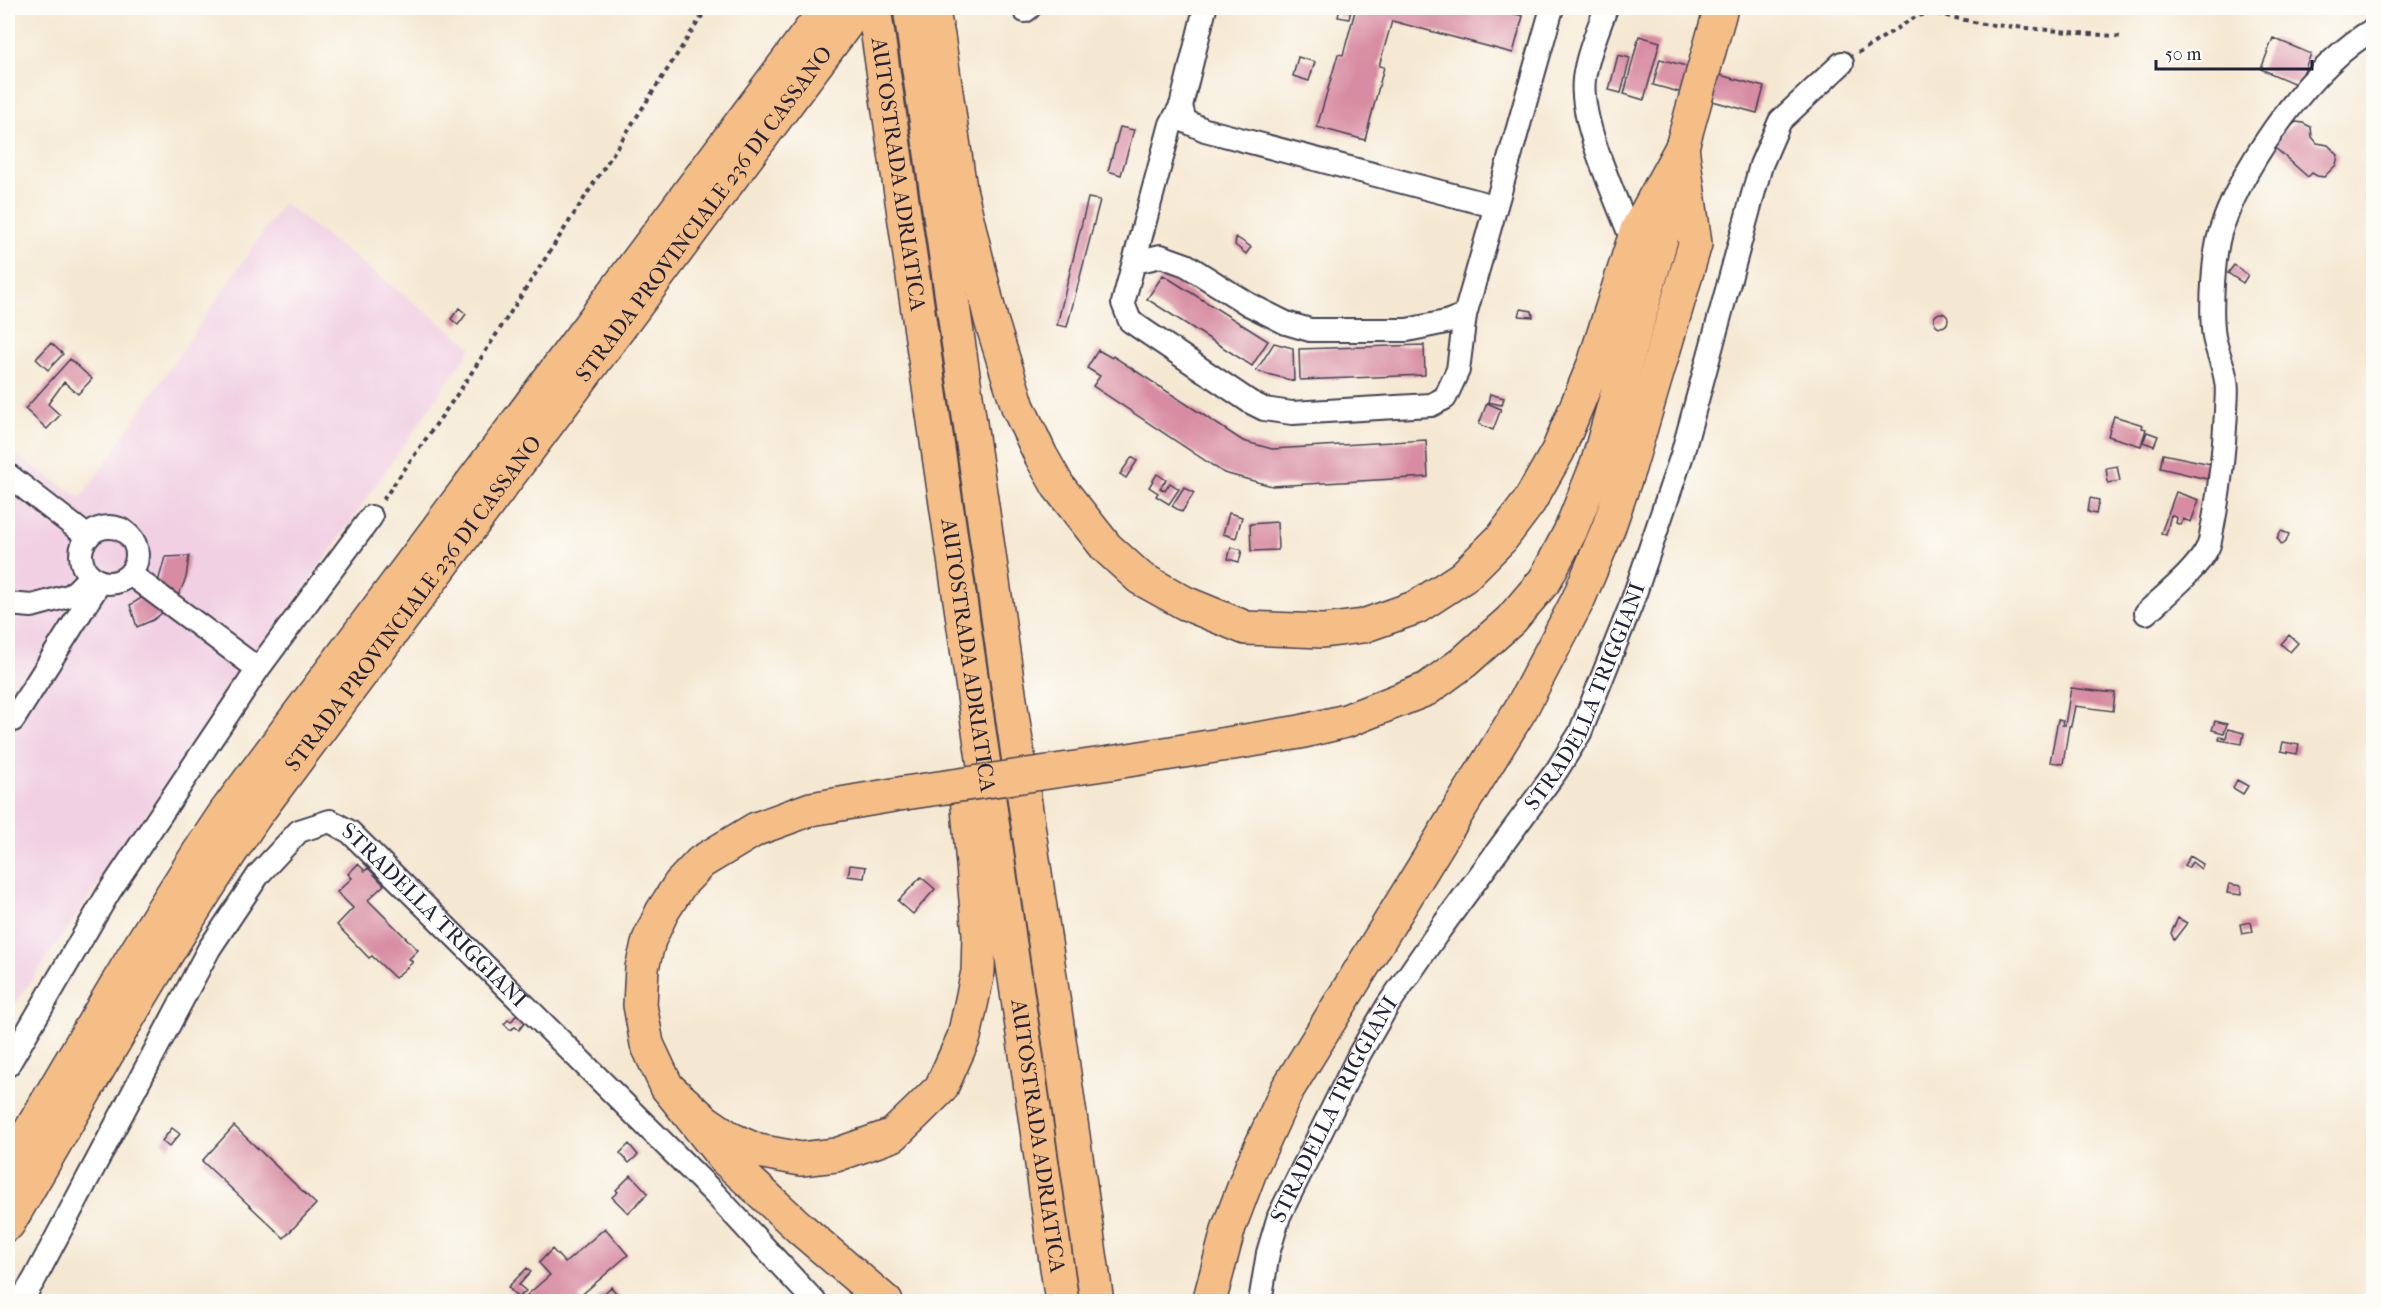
<svg xmlns="http://www.w3.org/2000/svg" width="2381" height="1309" viewBox="0 0 2381 1309" font-family="'IM FELL French Canon',serif">
<rect width="100%" height="100%" fill="#fdfcf7"/>
<filter id="ink" filterUnits="userSpaceOnUse"><feTurbulence type="fractalNoise" baseFrequency=".0167" numOctaves="2"/><feDisplacementMap in="SourceGraphic" scale="12" xChannelSelector="R" yChannelSelector="G"/><feConvolveMatrix kernelMatrix="1 2 1 2 8 2 1 2 1" color-interpolation-filters="sRGB"/></filter>
<filter id="wash" filterUnits="userSpaceOnUse"><feTurbulence type="fractalNoise" baseFrequency=".008" numOctaves="4" result="noise"/><feDisplacementMap in="SourceGraphic" scale="24" xChannelSelector="R" yChannelSelector="G"/><feGaussianBlur stdDeviation="1.35" result="paint"/><feColorMatrix in="noise" values="0 0 0 0 0 0 0 0 0 0 0 0 0 0 0 0 0 1.4 0 .05"/><feComposite in="paint" operator="in"/></filter>
<g filter="url(#wash)">
<rect width="100%" height="100%" fill="#f5e8d2"/>
<path fill="#f1d0e3" d="M 283,203 L 472,347 L 8,1014 L 8,450 L 81,498 Z"/>
<g id="blocks">
<path fill="#d88ca3" d="M 1340,8 L 1491,8 L 1523,16 L 1513,53 L 1392,21 L 1379,66 L 1384,67 L 1365,140 L 1317,127 L 1338,54 L 1343,55 L 1355,11 L 1351,10 L 1349,19 L 1338,17 Z
M 1639,36 L 1660,42 L 1644,100 L 1624,94 Z
M 2273,38 L 2311,54 L 2298,85 L 2261,69 Z
M 1618,55 L 1630,58 L 1621,93 L 1609,90 Z
M 1298,57 L 1315,62 L 1309,81 L 1293,76 Z
M 1660,59 L 1764,87 L 1757,113 L 1653,85 Z
M 2296,122 L 2303,123 L 2311,127 L 2312,137 L 2317,143 L 2328,145 L 2338,155 L 2336,165 L 2324,177 L 2317,176 L 2312,173 L 2308,177 L 2273,146 L 2283,133 Z
M 1120,127 L 1134,130 L 1121,175 L 1108,171 Z
M 1088,198 L 1100,200 L 1067,327 L 1057,325 Z
M 1236,237 L 1251,247 L 1246,254 L 1235,245 Z
M 2234,265 L 2248,275 L 2243,283 L 2228,273 Z
M 1163,275 L 1268,341 L 1252,366 L 1147,299 Z
M 459,308 L 466,314 L 458,325 L 451,319 Z
M 1521,309 L 1532,311 L 1533,317 L 1519,316 Z
M1934 320a7 7 0 1 1 14 0a7 7 0 1 1-14 0Z
M 51,343 L 63,354 L 48,370 L 36,359 Z
M 1274,343 L 1293,348 L 1294,381 L 1256,371 Z
M 1424,345 L 1425,375 L 1300,380 L 1299,349 Z
M 1098,350 L 1112,358 L 1113,356 L 1243,441 L 1272,449 L 1426,440 L 1428,477 L 1272,486 L 1224,473 L 1093,386 L 1100,376 L 1087,368 Z
M 70,359 L 92,379 L 78,394 L 64,382 L 48,404 L 60,415 L 47,429 L 25,409 Z
M 1490,394 L 1504,398 L 1502,405 L 1488,402 Z
M 1487,403 L 1501,409 L 1493,430 L 1479,424 Z
M 2114,416 L 2143,425 L 2142,428 L 2146,429 L 2141,446 L 2108,436 Z
M 2147,432 L 2158,436 L 2154,446 L 2143,442 Z
M 2163,454 L 2211,464 L 2207,479 L 2160,468 Z
M 1132,457 L 1137,461 L 1126,478 L 1120,474 Z
M 2117,466 L 2120,481 L 2108,483 L 2106,468 Z
M 1157,474 L 1166,480 L 1160,488 L 1165,491 L 1170,483 L 1179,489 L 1169,504 L 1156,496 L 1158,493 L 1149,487 Z
M 1184,487 L 1194,493 L 1182,512 L 1172,506 Z
M 2176,492 L 2199,500 L 2191,522 L 2183,519 L 2181,525 L 2176,523 L 2177,518 L 2171,515 L 2166,535 L 2161,533 Z
M 2090,498 L 2099,500 L 2096,514 L 2088,512 Z
M 1229,513 L 1242,517 L 1236,538 L 1223,534 Z
M 1277,522 L 1278,550 L 1251,551 L 1250,524 Z
M 2281,531 L 2289,534 L 2286,542 L 2282,545 L 2277,538 Z
M 1231,547 L 1242,550 L 1239,562 L 1228,559 Z
M 189,556 L 186,578 L 179,594 L 171,606 L 153,620 L 137,627 L 130,605 L 151,592 L 158,582 L 165,557 Z
M 2289,635 L 2298,643 L 2290,652 L 2281,644 Z
M 2071,688 L 2115,693 L 2113,711 L 2075,706 L 2071,726 L 2069,726 L 2063,764 L 2050,762 L 2058,720 L 2063,721 L 2062,725 L 2065,725 Z
M 2215,721 L 2227,724 L 2224,733 L 2212,730 Z
M 2228,729 L 2244,733 L 2242,744 L 2219,740 L 2220,736 L 2226,738 Z
M 2283,742 L 2299,745 L 2297,754 L 2281,751 Z
M 2237,780 L 2248,786 L 2243,794 L 2233,788 Z
M 2190,856 L 2203,864 L 2201,869 L 2192,862 L 2188,868 L 2184,865 Z
M 358,864 L 365,871 L 368,868 L 384,885 L 368,900 L 418,950 L 409,959 L 413,962 L 395,978 L 372,956 L 369,958 L 337,925 L 353,908 L 337,892 L 352,878 L 348,874 Z
M 850,865 L 866,867 L 864,878 L 848,876 Z
M 921,877 L 935,889 L 913,914 L 898,901 Z
M 2229,884 L 2241,886 L 2241,895 L 2227,893 Z
M 2178,918 L 2187,923 L 2174,940 L 2171,933 Z
M 2251,922 L 2253,932 L 2242,934 L 2240,924 Z
M 517,1014 L 525,1022 L 519,1030 L 515,1027 L 510,1030 L 504,1024 L 508,1020 L 511,1022 Z
M 234,1126 L 316,1204 L 284,1238 L 202,1161 Z
M 172,1128 L 180,1134 L 169,1147 L 162,1141 Z
M 629,1144 L 638,1155 L 629,1163 L 620,1153 Z
M 631,1175 L 648,1193 L 628,1213 L 612,1197 L 618,1192 L 616,1190 Z
M 605,1228 L 628,1255 L 578,1298 L 580,1302 L 532,1302 L 527,1295 L 550,1275 L 539,1263 L 552,1249 L 565,1263 Z
M 527,1268 L 531,1272 L 519,1285 L 526,1291 L 518,1298 L 508,1287 Z
M 611,1287 L 624,1302 L 595,1302 Z"/>
</g>
</g>
<g filter="url(#ink)">
<use href="#blocks" fill-opacity="0" stroke="#424052" stroke-width="1.5"/>
<g fill="none" stroke-linecap="round" stroke-linejoin="round">
<defs>
<g id="minor">
<path d="M 1205,8 L 1181,106 L 1171,124 L 1123,303 L 1130,321 L 1250,402 L 1264,409 L 1292,413 L 1431,405 L 1445,398 L 1458,370 L 1465,315 L 1552,8"/>
<path d="M 1606,8 C 1598,30 1587,55 1584,79 C 1579,123 1617,199 1633,243"/>
<path d="M 1025,11 L 1029,8"/>
<path d="M 1181,106 L 1185,121 L 1205,130 L 1494,206"/>
<path d="M 1135,262 L 1161,256 L 1186,265 L 1248,304 L 1286,323 L 1310,330 L 1407,330 L 1446,322 L 1465,315"/>
<path d="M 8,475 L 88,537"/>
<circle cx="109" cy="555" r="28"/>
<path d="M 130,574 L 258,669"/>
<path d="M 8,604 L 32,606 L 72,595 L 91,576"/>
<path d="M 2146,613 C 2164,596 2198,569 2208,547 C 2211,541 2211,532 2213,525 C 2220,488 2224,450 2226,412 C 2226,402 2228,390 2226,381 C 2224,366 2217,352 2214,337 C 2210,311 2213,248 2223,224 C 2247,158 2313,64 2374,29"/>
<path d="M 13,720 L 100,582"/>
<path d="M 8,1065 L 109,892 L 258,669 L 371,517"/>
<path id="s1" d="M 20,1302 L 34,1280 L 209,949 L 259,874 L 299,831 L 330,821 L 350,832 L 714,1193 L 815,1302"/>
<path id="s2" d="M 1260,1302 L 1268,1253 L 1279,1216 L 1360,1053 L 1388,1005 L 1441,928 L 1557,770 L 1580,733 L 1631,605 L 1682,455 L 1761,165 L 1780,121 L 1842,63"/>
</g>
<g id="highway">
<path id="s3" d="M 874,8 L 1062,1302"/>
<path d="M 910,8 L 1097,1302"/>
<path d="M 932,8 L 938,36 L 960,189 L 991,320 L 1018,407 L 1041,456 L 1058,486 L 1106,547 L 1140,578 L 1185,603 L 1246,628 L 1323,631 L 1363,626 L 1417,607 L 1463,577 L 1502,538 L 1529,502 L 1558,451 L 1594,364 L 1637,230 L 1682,147"/>
<path d="M 1110,763 L 1300,732 L 1346,721 L 1427,689 L 1464,662 L 1511,620 L 1545,580 L 1570,532 L 1597,465 L 1661,239 L 1682,147 L 1721,8"/>
<path d="M 667,1087 L 706,1122 L 731,1139 L 758,1151 L 801,1159 L 836,1155 L 893,1135 L 919,1110 L 941,1088 L 964,1037 L 978,972 L 979,934 L 966,785"/>
<path d="M 8,1169 C 78,1049 148,928 225,813 L 827,8"/>
<path id="s4" d="M 8,1224 C 88,1087 165,949 254,817 L 858,8"/>
<path d="M 886,1302 L 801,1229 L 724,1158 L 667,1087 L 647,1044 L 640,1005 L 642,968 L 649,940 L 662,912 L 680,884 L 701,862 L 756,829 L 811,809 L 905,793"/>
<path d="M 1209,1302 L 1229,1227 L 1252,1166 L 1287,1090 L 1522,707 L 1578,600 L 1608,529 L 1629,468 L 1695,244 L 1682,147"/>
</g>
</defs>
<use href="#minor" stroke="#424052" stroke-width="26"/>
<use href="#highway" stroke="#424052" stroke-width="36"/>
<path stroke="#424052" stroke-width="4" stroke-dasharray="4.5 4.5" stroke-linecap="butt" d="M 1858,53 L 1917,16 L 1933,13 L 1983,24 L 2124,37
M 383,500 L 463,386 L 707,8"/>
<use href="#minor" stroke="#fff" stroke-width="22"/>
<use href="#highway" stroke="#f6be87" stroke-width="33"/>
<defs>
<path id="highway-bridge" d="M 905,793 L 1110,763"/>
</defs>
<use href="#highway-bridge" stroke="#424052" stroke-width="36" stroke-linecap="butt"/>
<use href="#highway-bridge" stroke="#f6be87" stroke-width="33"/>
</g>
</g>
<g text-anchor="middle" dominant-baseline="central" stroke-width="6" stroke-linejoin="round" paint-order="stroke">
<g font-size="22" fill="#22223b" stroke="#fdfcf7">
<text stroke="none"><textPath href="#s3" startOffset="168">AUTOSTRADA ADRIATICA</textPath></text>
<text stroke="none"><textPath href="#s4" startOffset="1228">STRADA PROVINCIALE 236 DI CASSANO</textPath></text>
<text stroke="none"><textPath href="#s4" startOffset="742">STRADA PROVINCIALE 236 DI CASSANO</textPath></text>
<text stroke="none"><textPath href="#s3" startOffset="654">AUTOSTRADA ADRIATICA</textPath></text>
<text stroke="none"><textPath href="#s2" startOffset="694">STRADELLA TRIGGIANI</textPath></text>
<text stroke="none"><textPath href="#s1" startOffset="723">STRADELLA TRIGGIANI</textPath></text>
<text stroke="none"><textPath href="#s2" startOffset="208">STRADELLA TRIGGIANI</textPath></text>
<text stroke="none"><textPath href="#s3" startOffset="1140">AUTOSTRADA ADRIATICA</textPath></text>
</g>
</g>
<rect width="2381" height="1309" fill="none" stroke="#fdfcf7" stroke-width="30"/>
<path d="M2156 60v9h156v-9" fill="none" stroke="#22223b" stroke-width="3"/>
<text x="2165" y="60" font-size="18" fill="#22223b" stroke="#fdfcf7" stroke-width="4.5" paint-order="stroke">50 m</text>
</svg>
